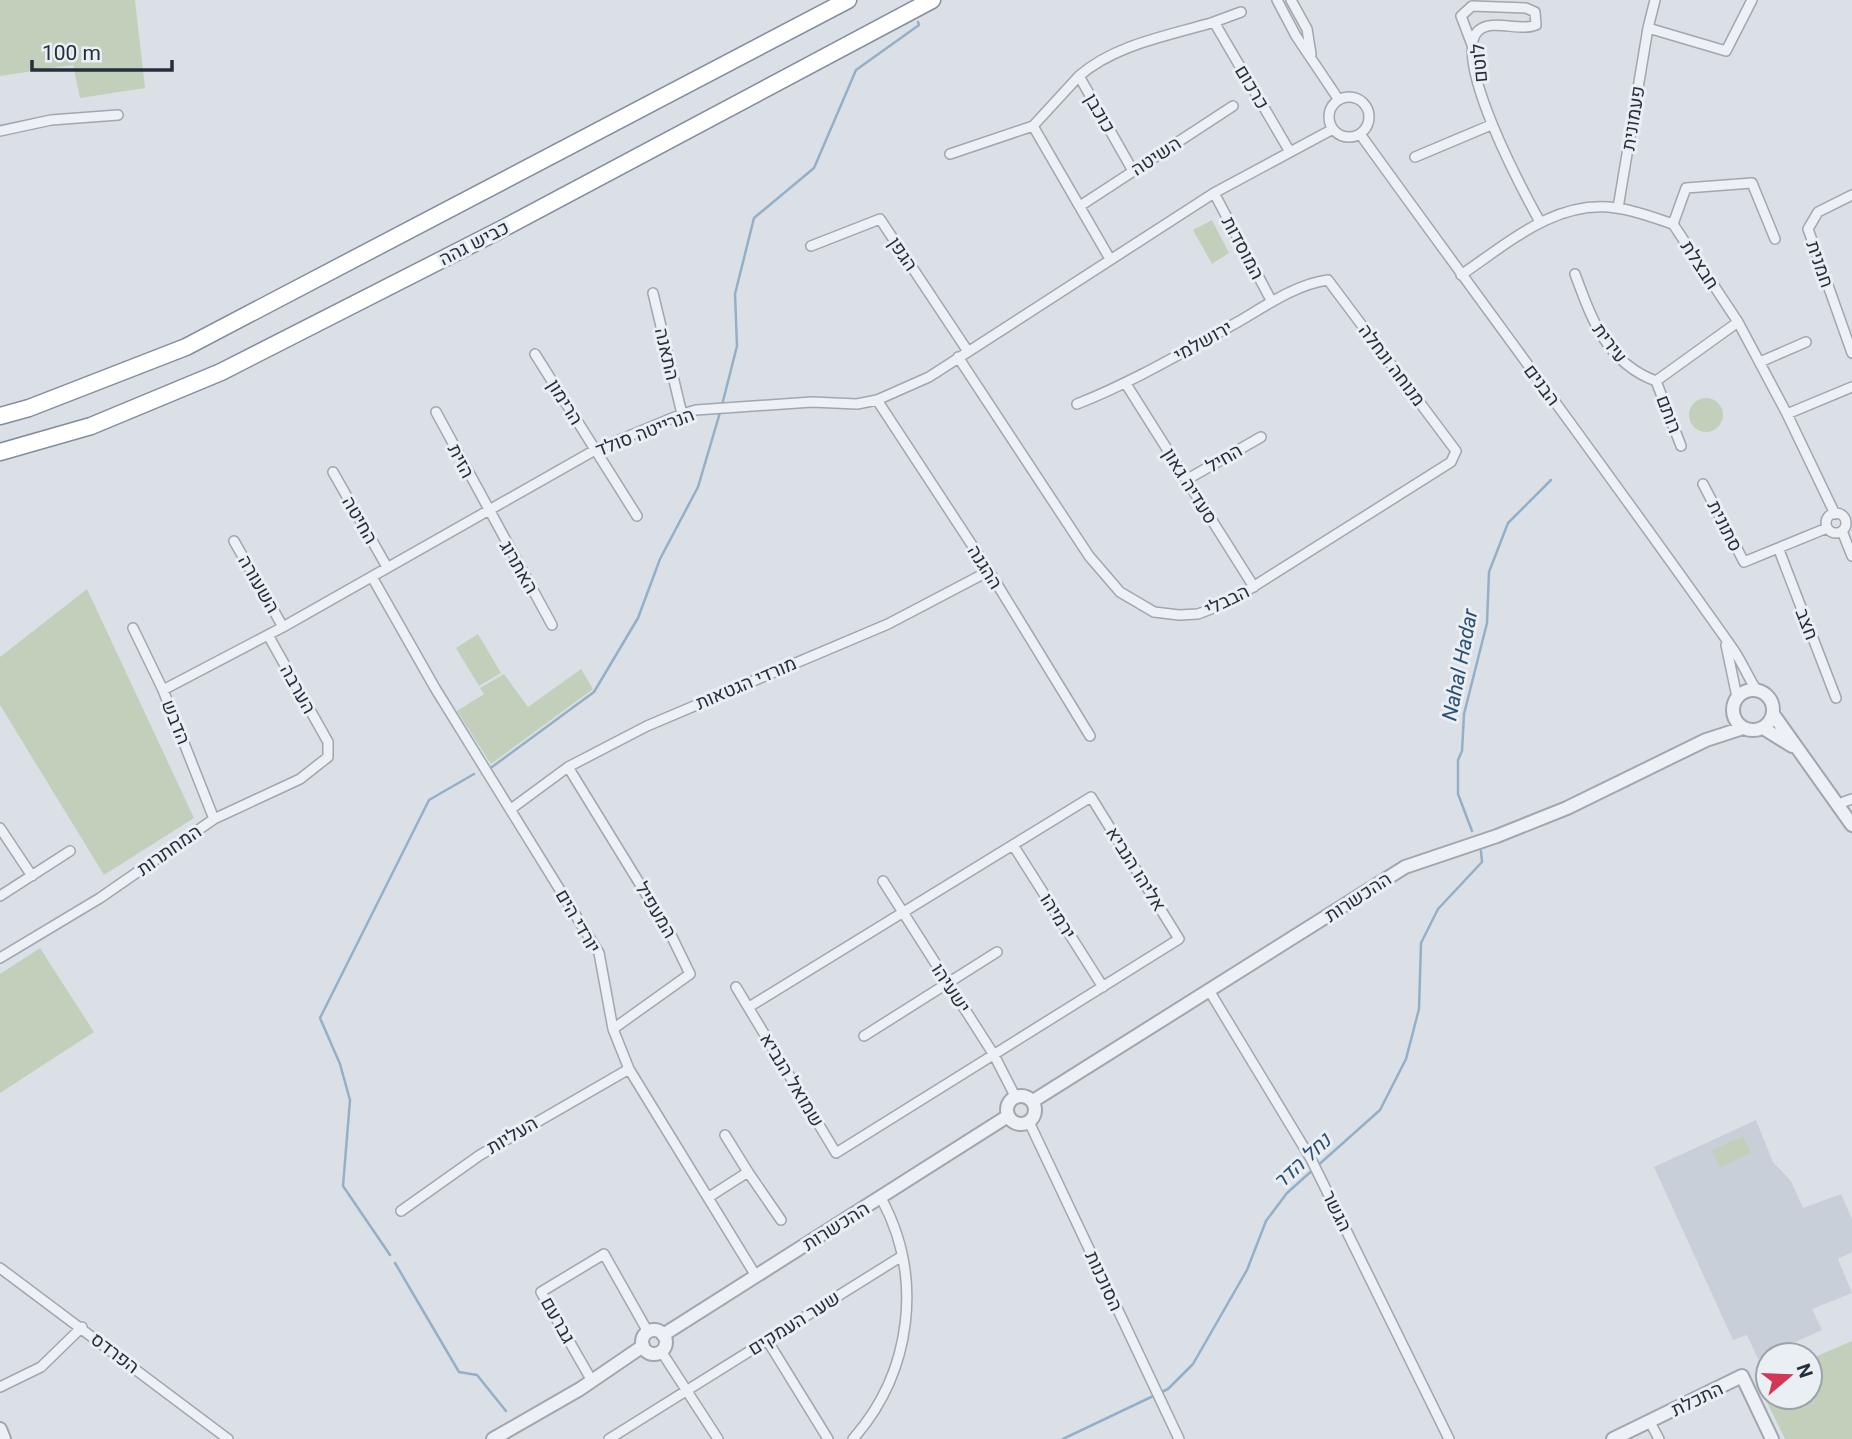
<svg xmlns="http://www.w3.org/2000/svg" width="1852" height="1439" viewBox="0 0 1852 1439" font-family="Roboto,Heebo,sans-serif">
<rect width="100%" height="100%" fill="#dbe0e6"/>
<path fill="#c9cfd8" d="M 1756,1120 L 1773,1162 L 1791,1181 L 1803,1208 L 1841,1194 L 1852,1219 L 1852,1252 L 1838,1259 L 1852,1293 L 1812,1309 L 1822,1330 L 1758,1359 L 1747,1335 L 1733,1340 L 1654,1167 Z"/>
<path fill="#c2d0bb" d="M 0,0 L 135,0 L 145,88 L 80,98 L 73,65 L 0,76 Z
M 1212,220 L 1229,253 L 1212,264 L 1193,230 Z
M1689 415a17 17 0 1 1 34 0a17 17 0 1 1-34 0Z
M 87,589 L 194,818 L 104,875 L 0,705 L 0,657 Z
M 478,634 L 501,673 L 479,686 L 456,648 Z
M 581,669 L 593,689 L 491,764 L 457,711 L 484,694 L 480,688 L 504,674 L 528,707 Z
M 40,948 L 94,1032 L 0,1093 L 0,974 Z
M 1743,1136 L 1751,1153 L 1720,1168 L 1712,1150 Z
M 1852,1341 L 1852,1439 L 1785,1439 L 1757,1382 L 1768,1377 L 1768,1397 L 1810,1397 L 1810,1359 Z"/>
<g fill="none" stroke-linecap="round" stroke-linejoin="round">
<path stroke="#94afc8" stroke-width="2.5" d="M 492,767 L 594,692 L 638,618 L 660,559 L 698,487 L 721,409 L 737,346 L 735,294 L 754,218 L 814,168 L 856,70 L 919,25 L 918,22
M 1472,831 L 1458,794 L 1458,760 L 1462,751 L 1464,714 L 1487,623 L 1489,572 L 1508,523 L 1551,480
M 390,1255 L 343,1186 L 350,1100 L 340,1064 L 320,1018 L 429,800 L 474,774
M 395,1263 L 459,1372 L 477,1375 L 506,1411
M 1063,1439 L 1168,1389 L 1193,1364 L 1247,1270 L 1266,1221 L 1287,1193 L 1380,1110 L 1406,1059 L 1419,1009 L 1421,943 L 1438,909 L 1482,862 L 1481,851"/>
<defs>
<path id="minor" d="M 1277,0 L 1296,36 L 1339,100
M 1291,0 L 1307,29 L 1311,54
M 1214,22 L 1241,12
M 1648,28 L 1726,51 L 1752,0
M 1474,50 L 1461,16 L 1472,6 L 1526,8 L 1535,12 L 1536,25 C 1520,32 1491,18 1478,31 C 1451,58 1524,193 1540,222
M 1079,76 C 1116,44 1168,36 1214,22 L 1290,152
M1329 117a20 20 0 1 1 40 0a20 20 0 1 1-40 0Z
M 1033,126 L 1110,259
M 0,131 L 51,120 L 118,115
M 1360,134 C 1484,306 1611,476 1733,649 C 1742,662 1748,677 1757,691
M 950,154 L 1033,126 L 1079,76 L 1133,171
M 1415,157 L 1491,125
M 1214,193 L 1272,302
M 1852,195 L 1818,212 L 1808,229 L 1852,353
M 1080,206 L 1233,106
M 1618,208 L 1648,28 L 1655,0
M 1673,224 L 1686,188 L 1752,183 L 1775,239
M 811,246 L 880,219 L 967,350
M 1575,274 C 1592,320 1607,363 1656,381 L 1738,322
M 1461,275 C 1507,244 1556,199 1616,208 C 1635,210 1654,218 1673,224 L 1738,322 L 1787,414 L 1835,514
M 653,293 L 682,414
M 535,354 L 637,516
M 958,357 L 1089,556 L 1120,592 L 1154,612 L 1179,615 L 1198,614 L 1229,602 L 1451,462 L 1456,451 L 1328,280 C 1296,284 1264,307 1236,323 C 1183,352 1133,382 1077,404
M 1760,362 L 1806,342
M 1656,381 L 1681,446
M 1126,384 L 1254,587
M 877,400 L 989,571 L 1090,736
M 436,412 L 552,625
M 1787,414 L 1852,387
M 333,472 L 387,567
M 1186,480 L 1261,437
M 1703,484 L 1744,562 L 1827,528
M1826 523a10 10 0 1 1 20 0a10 10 0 1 1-20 0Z
M 1842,531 L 1852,556
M 234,541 L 283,627
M 1779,550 L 1836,698
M 372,577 L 435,688 L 599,953 L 613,1029 L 629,1069 L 756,1276
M 133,628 L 163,690 L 214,819
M 1726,645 L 1737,697
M 163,690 L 283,627 L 595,450 L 682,414 L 696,410 L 812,402 L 857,404 L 877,400 L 929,377 L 1214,193 L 1333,129
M 568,767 L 670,933 L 690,974 L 613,1029
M 1838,804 L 1852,799
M 511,809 L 568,767 L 647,726 L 888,624 L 989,571
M 0,828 L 32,876
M 1013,845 L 1103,987
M 883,881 L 994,1055 L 1015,1096
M 0,896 L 70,851
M 0,958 L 100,898 L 214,819 L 300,779 L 328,757 L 328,742 L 268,635
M 736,987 L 836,1153 L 1179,939 L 1091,797 L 749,1007
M 1210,992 L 1311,1159 L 1449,1439
M 864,1036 L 997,952
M 1029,1122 L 1179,1439
M 725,1135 L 748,1172
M 709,1197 L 748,1172 L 781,1220
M 401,1211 L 480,1155 L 629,1069
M 0,1268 L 228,1439
M 767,1340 L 828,1439
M 661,1351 L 718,1439
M 592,1381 L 541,1292 L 604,1254 L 648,1332
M 0,1387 L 41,1367 L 82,1327
M 1650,1422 L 1659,1439
M 609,1439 L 902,1256
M 853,1439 C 912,1372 924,1277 881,1198"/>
<path id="tertiary" d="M1733 710a20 20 0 1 1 40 0a20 20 0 1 1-40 0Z
M 1773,714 L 1852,825
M 1763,728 L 1792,746
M1007 1110a14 14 0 1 1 28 0a14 14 0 1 1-28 0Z
M 1033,1101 L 1405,867 L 1497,836 L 1567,808 L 1706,740 L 1743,728
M642 1342a12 12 0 1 1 24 0a12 12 0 1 1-24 0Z
M 663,1335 L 1008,1116
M 0,1429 L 4,1439
M 493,1439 L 580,1389 L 643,1346
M 1613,1439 L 1742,1376 L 1772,1439"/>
<path id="trunk" d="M 0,416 L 29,408 L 186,347 L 848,0
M 0,452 L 91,426 L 221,372 L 502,229 L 932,0"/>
</defs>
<use href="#minor" stroke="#a0a7b0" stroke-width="12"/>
<use href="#tertiary" stroke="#a0a7b0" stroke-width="16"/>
<use href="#trunk" stroke="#828e9d" stroke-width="19"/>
<use href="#minor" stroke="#edf0f4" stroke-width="9"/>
<use href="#tertiary" stroke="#edf0f4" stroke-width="12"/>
<use href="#trunk" stroke="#fff" stroke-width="16"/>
</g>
<g text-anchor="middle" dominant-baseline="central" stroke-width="6" stroke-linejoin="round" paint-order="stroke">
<g font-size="19" fill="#242e3c" stroke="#eaeff4">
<text transform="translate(1479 63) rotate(-95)">לוטם</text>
<text transform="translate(1252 87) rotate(59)">כרכום</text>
<text transform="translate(1100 113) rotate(60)">כוכבן</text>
<text transform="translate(1633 118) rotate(-81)">פעמונית</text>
<text transform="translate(1156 156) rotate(-33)">השיטה</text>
<text transform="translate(474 243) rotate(-27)">כביש גהה</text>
<text transform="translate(1243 248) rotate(62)">המוסדות</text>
<text transform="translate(903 254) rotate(56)">הגפן</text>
<text transform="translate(1820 264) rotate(71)">חמנית</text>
<text transform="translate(1700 265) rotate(57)">חבצלת</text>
<text transform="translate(1203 341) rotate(-29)">ירושלמי</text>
<text transform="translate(1610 343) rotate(53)">עירית</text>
<text transform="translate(667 354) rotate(77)">התאנה</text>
<text transform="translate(1392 365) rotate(53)">מנוחה ונחלה</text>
<text transform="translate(1542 385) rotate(53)">הבנים</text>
<text transform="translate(565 402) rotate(58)">הרימון</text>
<text transform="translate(1669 414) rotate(69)">רותם</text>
<text transform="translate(645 432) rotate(-21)">הנרייטה סולד</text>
<text transform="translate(1224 458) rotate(-30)">החיל</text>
<text transform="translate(461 461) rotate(63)">הזית</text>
<text transform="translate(1190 486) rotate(58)">סעדיה גאון</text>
<text transform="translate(360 520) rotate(60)">החיטה</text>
<text transform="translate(1725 526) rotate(63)">סתונית</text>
<text transform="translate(519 567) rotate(60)">האתרוג</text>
<text transform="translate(985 567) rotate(58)">ההגנה</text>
<text transform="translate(259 584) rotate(60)">השעורה</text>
<text transform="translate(1227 600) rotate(-26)">הבבלי</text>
<text transform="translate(1807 624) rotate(69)">חצב</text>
<text transform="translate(746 683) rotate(-23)">מורדי הגטאות</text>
<text transform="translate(298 689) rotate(61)">הערבה</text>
<text transform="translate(176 722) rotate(68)">הדבש</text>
<text transform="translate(169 850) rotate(-35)">המחתרות</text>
<text transform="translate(1136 869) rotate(58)">אליהו הנביא</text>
<text transform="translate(1358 897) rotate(-33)">ההכשרות</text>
<text transform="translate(656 910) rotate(59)">המעפיל</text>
<text transform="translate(1058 916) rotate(58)">ירמיהו</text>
<text transform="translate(578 921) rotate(60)">יורדי הים</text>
<text transform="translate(951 988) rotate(57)">ישעיהו</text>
<text transform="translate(792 1080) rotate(59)">שמואל הנביא</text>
<text transform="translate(512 1135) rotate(-30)">העליות</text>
<text transform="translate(1337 1211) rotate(64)">הגשר</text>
<text transform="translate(836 1226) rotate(-32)">ההכשרות</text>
<text transform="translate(1104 1281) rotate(65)">הסוכנות</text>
<text transform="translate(558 1320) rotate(61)">גברעם</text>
<text transform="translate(794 1323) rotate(-32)">שער העמקים</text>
<text transform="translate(115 1353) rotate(37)">הפרדס</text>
<text transform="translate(1697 1399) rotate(-26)">התכלת</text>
</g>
<g font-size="21" font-style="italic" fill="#2d4f71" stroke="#eaeff4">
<text transform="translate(1460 665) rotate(-79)">Nahal Hadar</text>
<text transform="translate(1302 1161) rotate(-43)">נחל הדר</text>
</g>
</g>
<g transform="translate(1789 1376) rotate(71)"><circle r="33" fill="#eaeff4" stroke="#9ba2aa" stroke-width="2"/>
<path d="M0-5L12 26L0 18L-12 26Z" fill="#d23856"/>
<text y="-10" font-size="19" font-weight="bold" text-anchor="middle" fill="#242e3c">N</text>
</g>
<path d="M32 60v10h140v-10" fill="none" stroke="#242e3c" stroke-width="3.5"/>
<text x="42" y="60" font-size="21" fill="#242e3c" stroke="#eaeff4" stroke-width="5" paint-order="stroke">100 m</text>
</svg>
